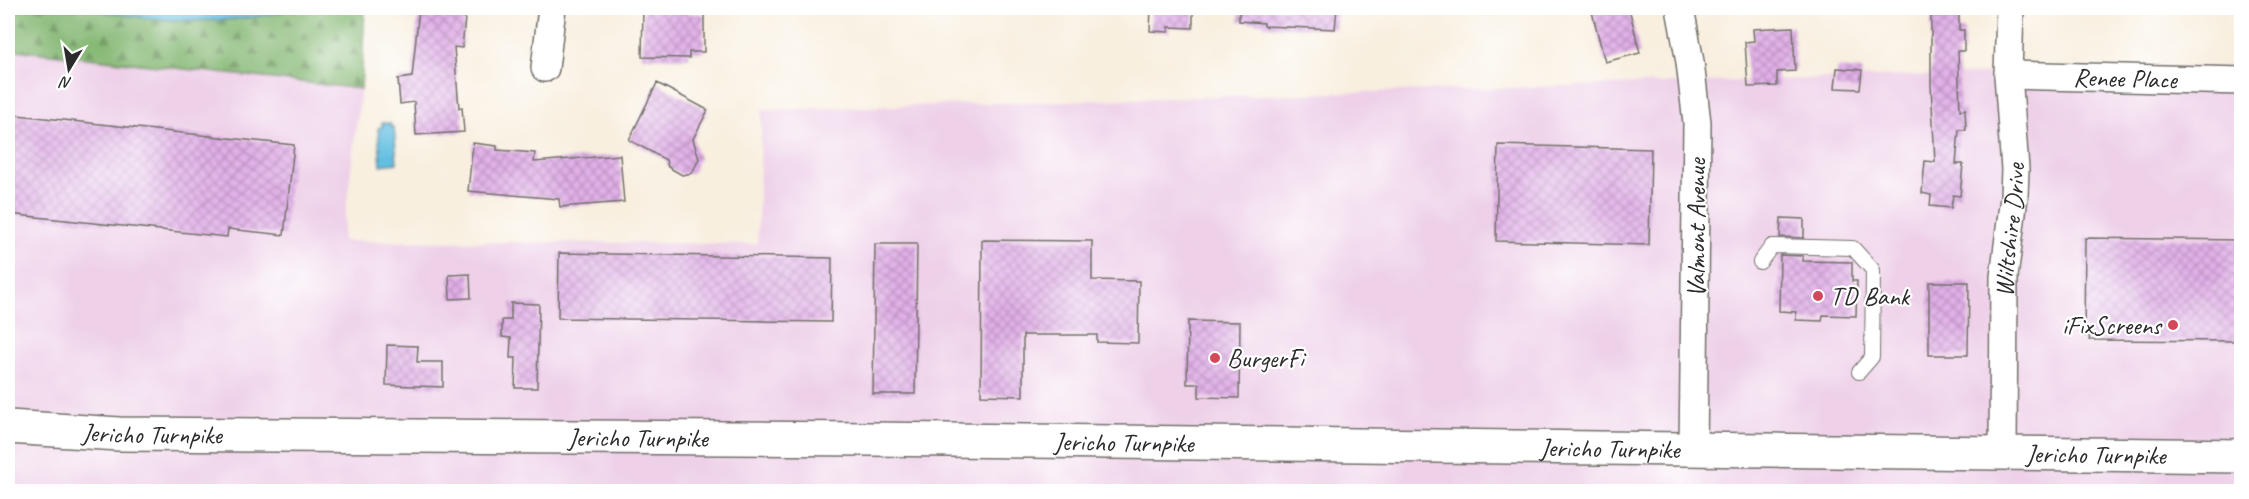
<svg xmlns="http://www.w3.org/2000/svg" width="2249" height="499" viewBox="0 0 2249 499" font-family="Caveat,sans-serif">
<defs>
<pattern id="forest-firs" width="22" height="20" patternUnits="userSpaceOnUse" patternTransform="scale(1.5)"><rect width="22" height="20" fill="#85b873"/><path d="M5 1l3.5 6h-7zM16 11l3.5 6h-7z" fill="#6d965f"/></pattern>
<pattern id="building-cross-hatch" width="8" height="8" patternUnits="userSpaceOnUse" patternTransform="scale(1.5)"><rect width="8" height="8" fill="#e1b0e8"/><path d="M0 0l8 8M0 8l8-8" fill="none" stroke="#b78fbc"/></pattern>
</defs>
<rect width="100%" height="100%" fill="#fff"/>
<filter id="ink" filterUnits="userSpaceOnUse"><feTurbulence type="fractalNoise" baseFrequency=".0167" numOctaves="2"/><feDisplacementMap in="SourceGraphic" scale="12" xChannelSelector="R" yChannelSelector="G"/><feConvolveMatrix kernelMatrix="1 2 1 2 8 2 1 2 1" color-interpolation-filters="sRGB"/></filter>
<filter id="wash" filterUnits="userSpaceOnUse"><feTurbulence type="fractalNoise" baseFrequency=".008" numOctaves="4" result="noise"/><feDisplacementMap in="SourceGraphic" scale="24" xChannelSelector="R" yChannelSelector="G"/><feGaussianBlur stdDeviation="1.35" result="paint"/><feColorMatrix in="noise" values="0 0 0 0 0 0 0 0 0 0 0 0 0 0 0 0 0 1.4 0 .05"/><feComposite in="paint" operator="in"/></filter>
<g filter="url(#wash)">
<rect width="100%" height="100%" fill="#f8efdf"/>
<path fill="#eed0e8" d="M 8,49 L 361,89 L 342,241 L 757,244 L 762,110 L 2241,66 L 2241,491 L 8,492 Z"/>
<path fill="url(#forest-firs)" stroke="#58724f" stroke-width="1.5" d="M 8,8 L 365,8 L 361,89 L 8,49 Z"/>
<path fill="#64bfe2" stroke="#487586" stroke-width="1.5" d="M 87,8 L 287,8 L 283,12 C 219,26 151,22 87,8 Z
M 382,123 L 390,123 L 391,127 L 394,127 L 397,163 L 381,165 L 378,128 L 382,127 Z"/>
<g id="blocks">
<path fill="url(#building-cross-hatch)" d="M 419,8 L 466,8 L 462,48 L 454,47 L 459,108 L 462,107 L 464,132 L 416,135 L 414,102 L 400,104 L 398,79 L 412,77 Z
M 643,8 L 689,8 L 689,13 L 704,14 L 704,52 L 689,52 L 689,58 L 642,57 Z
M 1151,8 L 1193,8 L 1193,28 L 1169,27 L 1169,32 L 1150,31 Z
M 1239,8 L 1337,8 L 1335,29 L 1264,26 L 1264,23 L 1239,21 Z
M 1591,8 L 1629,8 L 1640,53 L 1605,62 Z
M 1931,8 L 1959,8 L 1959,30 L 1964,30 L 1964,51 L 1958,51 L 1960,110 L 1965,109 L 1966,130 L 1959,130 L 1956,164 L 1963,164 L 1960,196 L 1953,195 L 1951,208 L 1930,206 L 1931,195 L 1922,193 L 1925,161 L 1935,162 L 1931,85 Z
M 1793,27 L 1795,71 L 1777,72 L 1777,86 L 1748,87 L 1745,42 L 1754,41 L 1753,29 Z
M 1837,68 L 1862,70 L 1860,89 L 1835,88 Z
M 657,83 L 708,110 L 693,139 L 699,159 L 692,173 L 682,175 L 668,167 L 666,160 L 629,140 Z
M 8,114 L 294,145 L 284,235 L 228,229 L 227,237 L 8,214 Z
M 473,143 L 497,146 L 497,150 L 535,153 L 534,162 L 620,155 L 624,202 L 560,207 L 559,199 L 468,191 Z
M 1498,145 L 1651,149 L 1649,245 L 1496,241 Z
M 1781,218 L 1804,219 L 1804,238 L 1780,237 Z
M 2085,238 L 2241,240 L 2241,341 L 2089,340 L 2090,336 L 2084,336 Z
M 982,240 L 1092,241 L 1092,280 L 1139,281 L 1138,343 L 1097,342 L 1097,335 L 1023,335 L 1023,396 L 981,395 Z
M 875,244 L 917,244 L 915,394 L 873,394 Z
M 559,253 L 832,258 L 831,322 L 558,318 Z
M 1780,255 L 1803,256 L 1803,261 L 1852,262 L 1852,281 L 1857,281 L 1856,316 L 1823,315 L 1822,321 L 1796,320 L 1796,312 L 1779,311 Z
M 470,274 L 471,298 L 450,299 L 449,275 Z
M 1929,282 L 1969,282 L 1968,355 L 1929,355 Z
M 511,303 L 539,304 L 537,388 L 515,388 L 516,358 L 510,358 L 511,338 L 502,337 L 502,320 L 511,320 Z
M 1188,321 L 1240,322 L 1239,398 L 1199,397 L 1199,384 L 1187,384 Z
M 387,345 L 418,346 L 417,362 L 443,362 L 443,387 L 386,385 Z"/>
</g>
</g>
<g filter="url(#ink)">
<use href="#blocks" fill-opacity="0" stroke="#73706a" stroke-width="1.5"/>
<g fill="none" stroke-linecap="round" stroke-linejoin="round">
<defs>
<path id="service" d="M 1760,262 L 1772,246 L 1853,248 L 1873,270 L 1872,357 L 1859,372"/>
<g id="minor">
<path d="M 1680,8 L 1690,62 L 1697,123 L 1693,450"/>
<path d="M 545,68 L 552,8"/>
<path id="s1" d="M 2008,75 L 2242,81"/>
<path id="s2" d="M 2003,454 L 2004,277 L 2014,197 L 2015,169 L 2008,75 L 2010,8"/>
</g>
<g id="primary">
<path id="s3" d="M 8,427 L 119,434 L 872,439 L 2242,456"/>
</g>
</defs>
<use href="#service" stroke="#73706a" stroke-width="16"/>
<use href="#minor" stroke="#73706a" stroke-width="30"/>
<use href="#primary" stroke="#73706a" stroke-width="36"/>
<use href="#service" stroke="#fff" stroke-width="14"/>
<use href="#minor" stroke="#fff" stroke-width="27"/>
<use href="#primary" stroke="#fff" stroke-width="33"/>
</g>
</g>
<g fill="#d1495b" stroke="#fff" stroke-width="2">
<circle cx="1818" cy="296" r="6"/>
<circle cx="2173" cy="325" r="6"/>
<circle cx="1215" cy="358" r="6"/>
</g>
<g text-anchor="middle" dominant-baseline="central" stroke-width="4.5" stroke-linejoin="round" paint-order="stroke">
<g font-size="26" fill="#2b2b2b" stroke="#fff">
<text stroke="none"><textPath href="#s1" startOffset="117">Renee Place</textPath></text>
<text transform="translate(1696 228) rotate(-90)">Valmont Avenue</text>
<text stroke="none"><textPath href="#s2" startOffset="224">Wiltshire Drive</textPath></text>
<text stroke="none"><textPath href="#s3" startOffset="144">Jericho Turnpike</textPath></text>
<text stroke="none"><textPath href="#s3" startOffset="630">Jericho Turnpike</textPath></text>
<text stroke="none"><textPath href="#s3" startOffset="1116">Jericho Turnpike</textPath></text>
<text stroke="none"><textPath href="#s3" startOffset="1602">Jericho Turnpike</textPath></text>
<text stroke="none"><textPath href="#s3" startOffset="2088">Jericho Turnpike</textPath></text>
</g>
<g font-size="26" fill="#2b2b2b" stroke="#fff" text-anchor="start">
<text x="1830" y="296">TD Bank</text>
<text x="2161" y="325" text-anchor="end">iFixScreens</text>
<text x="1227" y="358">BurgerFi</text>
</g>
</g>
<rect width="2249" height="499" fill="none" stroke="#fff" stroke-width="30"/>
<g transform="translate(69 69) rotate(191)" stroke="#ffffff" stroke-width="4.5" paint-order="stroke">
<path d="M0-4.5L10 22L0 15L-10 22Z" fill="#2b2b2b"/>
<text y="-9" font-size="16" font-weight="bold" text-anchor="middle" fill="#2b2b2b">N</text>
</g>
</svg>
